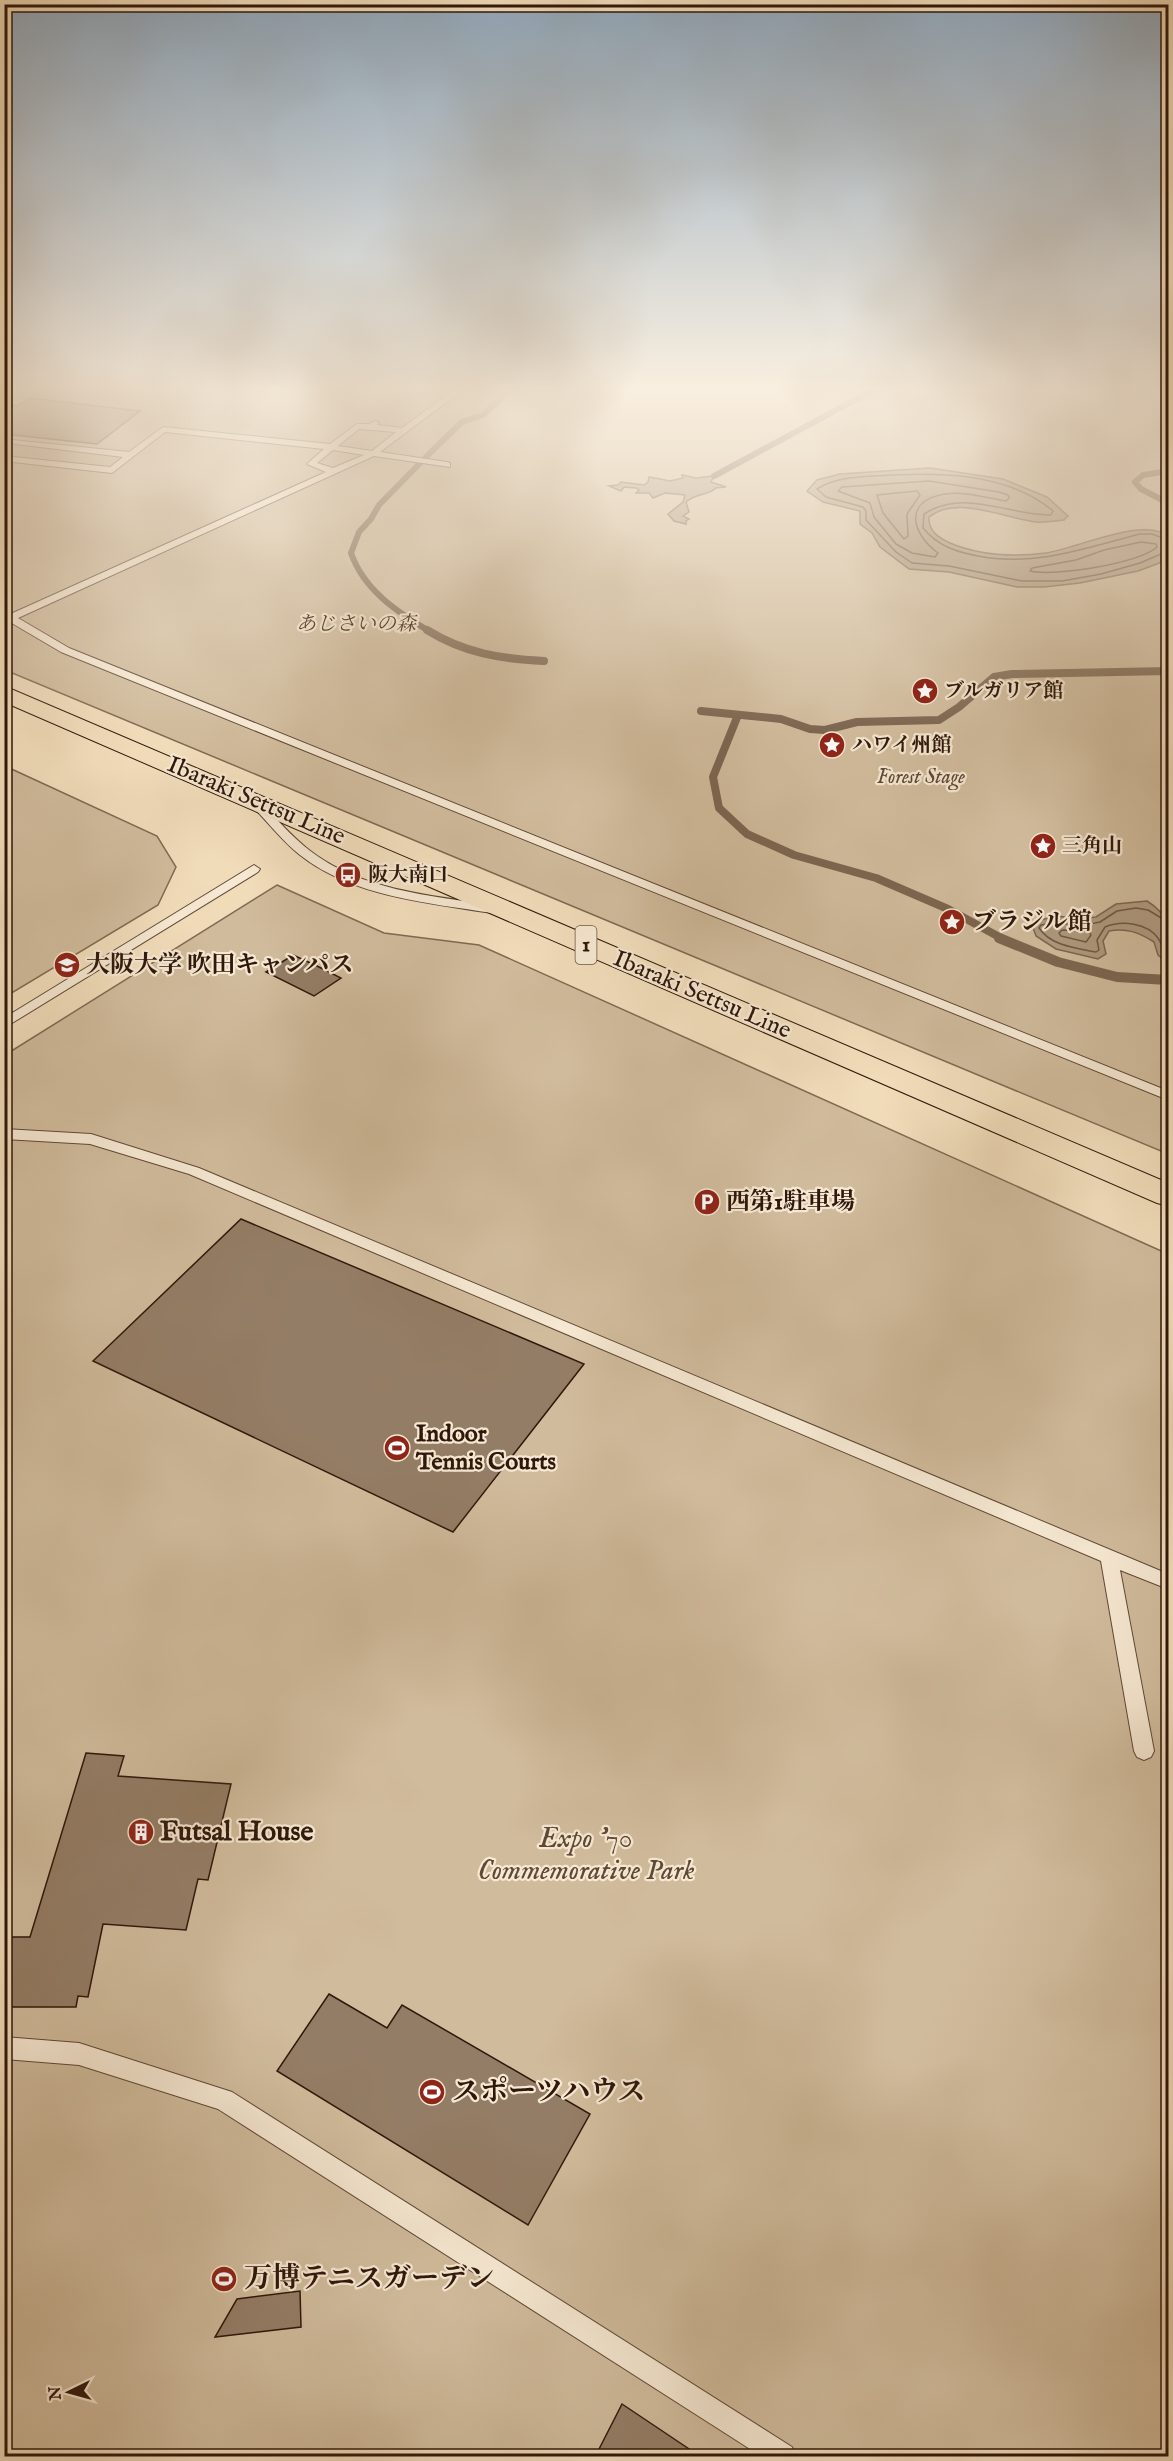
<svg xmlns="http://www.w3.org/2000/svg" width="1173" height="2461" viewBox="0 0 1173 2461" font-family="'IM FELL English','Noto Serif JP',serif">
<rect width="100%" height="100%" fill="#f1dcba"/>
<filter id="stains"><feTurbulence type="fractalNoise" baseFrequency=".00333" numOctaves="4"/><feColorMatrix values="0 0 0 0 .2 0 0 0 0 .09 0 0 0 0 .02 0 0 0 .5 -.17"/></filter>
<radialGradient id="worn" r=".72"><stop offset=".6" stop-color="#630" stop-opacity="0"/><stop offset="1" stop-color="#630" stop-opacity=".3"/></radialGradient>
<path fill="#d0bb9c" stroke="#806954" stroke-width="1.5" d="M 4,389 L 1168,389 L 1168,1154 L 5,670 Z
M 5,766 L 157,836 L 176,867 L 158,905 L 5,997 Z
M 277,885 L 384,933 L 479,945 L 1168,1254 L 1168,2456 L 5,2456 L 5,1055 Z"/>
<path fill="#af997e" stroke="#7c6550" stroke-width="1.5" d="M 930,468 L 1003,479 L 1047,497 L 1068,516 L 1064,520 C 1055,521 1045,523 1036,522 C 1004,518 957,495 929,517 C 928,531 939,538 950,543 C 981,556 1014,557 1046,553 C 1075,549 1148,515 1168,537 L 1168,554 L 1162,562 L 1138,571 L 1080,583 L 1044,587 L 1017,587 L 949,572 L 909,569 L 880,547 L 872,533 L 860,524 L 860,511 L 823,502 L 807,491 L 817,480 L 840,474 Z
M 682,475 L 696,478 L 714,476 L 711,482 L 726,487 L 716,488 C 707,496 696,493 686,502 L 689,512 L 683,516 L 689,519 L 686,521 L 686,524 L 674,521 L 668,514 L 683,502 L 685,495 L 665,493 L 653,498 L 649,493 L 636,493 L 639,490 L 636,488 L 624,487 L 621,491 L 609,486 L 618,485 L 621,482 L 644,485 L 648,482 L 649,477 L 670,481 L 683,478 Z
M 1147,901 C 1173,917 1169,933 1168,963 L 1158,955 L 1154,942 C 1138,932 1127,928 1109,931 L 1103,941 L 1106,954 L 1098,959 L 1056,949 L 1036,936 L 1031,922 L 1058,916 L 1078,919 L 1096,917 L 1116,904 Z"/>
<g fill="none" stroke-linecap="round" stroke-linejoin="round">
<path stroke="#6f5844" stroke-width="1.5" d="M 929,481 L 999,492 L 1008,495 L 1009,498 L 1006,501 C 986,498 965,491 945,494 C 903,501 911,533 938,553 L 935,557 L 912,553 L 896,544 L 874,517 L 870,503 L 838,491 L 842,487 Z
M 917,491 L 920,495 L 907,514 L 908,536 L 904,539 L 883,513 L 877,495 Z
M 1168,540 L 1152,534 L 1140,534 C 1085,548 1035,567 978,556 C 956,552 938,546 923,528 L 924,514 C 964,488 1007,515 1051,515 L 1053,511 C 1006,471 933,472 875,476 C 856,477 834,478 817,489 L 826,497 L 863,507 L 866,511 L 866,520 L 896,552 L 912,563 L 949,566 L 1022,581 L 1062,581 L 1101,574 L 1140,563 L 1168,551
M 1141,542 L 1156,544 L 1157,547 C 1141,563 1053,577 1030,571 L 1032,568 L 1076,560 L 1104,550 Z
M 1168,922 L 1148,910 L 1136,908 L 1117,911 L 1100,922 L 1090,924 L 1048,924 L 1041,925 L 1039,928 C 1051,946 1076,948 1096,952 L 1099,950 L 1097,940 L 1105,927 C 1122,920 1147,923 1158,938 C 1162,944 1163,950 1168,955
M 1062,930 L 1089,931 L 1091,935 L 1086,942 L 1061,936 L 1059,933 Z"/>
<path stroke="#7c6550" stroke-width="6" d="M 1168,471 L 1143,475 L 1135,482 L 1141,489 L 1168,503
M 714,476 L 875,389
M 1163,531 L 1168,528
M 429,631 C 397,612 364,590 351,553 L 359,532 L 371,519 L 379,505 L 431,452 L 462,422 L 483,415 L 507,392 L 514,389"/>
<path stroke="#7c6550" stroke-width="8" d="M 427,630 C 464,653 501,659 544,661
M 701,711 L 781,719 L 810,729 L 825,730 L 857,722 L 939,720 L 959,707 L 994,677 L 1012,674 L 1168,671
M 738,715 L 713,777 L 719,808 L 747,834 L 794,855 L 876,878 L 948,909 L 1003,939"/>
<path stroke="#7c6550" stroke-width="10" d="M 999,938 L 1058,962 L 1117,977 L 1168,980"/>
</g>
<path fill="#947d66" stroke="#2f170b" stroke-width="1.5" d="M 29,398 L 140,411 L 97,444 L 4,434 L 4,405 L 18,406 Z
M 293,955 L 317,966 L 341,978 L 314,996 L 266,972 Z
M 241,1219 L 584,1364 L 453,1532 L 93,1361 Z
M 86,1753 L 124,1756 L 118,1776 L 231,1784 L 208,1880 L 198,1879 L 186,1930 L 103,1924 L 88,1997 L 78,1996 L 76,2007 L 4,2007 L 4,1937 L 30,1937 Z
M 329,1994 L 387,2028 L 402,2005 L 590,2114 L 528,2225 L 277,2071 Z
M 300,2291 L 301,2327 L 215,2337 L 237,2299 Z
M 622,2404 L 701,2457 L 595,2457 Z"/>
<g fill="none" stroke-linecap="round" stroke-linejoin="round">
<defs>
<path id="lane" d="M 455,389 L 464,389 L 380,452 L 447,462 L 450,463 L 450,467 L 374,456 L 18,618 L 69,648 L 1168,1091 L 1168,1100 L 61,652 L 10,622 L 4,624 L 4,617 L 326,472 L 307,464 L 324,449 L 165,432 L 112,473 L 4,461 L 4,456 L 110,467 L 123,457 L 15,444 L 11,442 L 12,440 L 129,452 L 163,427 L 330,444 L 357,424 L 369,424 L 375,421 L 379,423 L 377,425 L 402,428 ZM 359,429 L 396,432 L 372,451 L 338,446 ZM 333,450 L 364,455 L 333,468 L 317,463 Z
M 256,801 L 260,802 C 276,818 291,836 309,850 C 360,890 431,896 492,905 L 498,909 L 492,913 C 429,903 353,897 300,855 C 282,841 268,822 252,806 L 250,804 Z
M 254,865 L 260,869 L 258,872 L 4,1028 L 4,1018 Z
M 4,1129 L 91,1134 L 199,1168 L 1168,1574 L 1168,1589 L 1120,1570 L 1154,1751 L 1151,1757 L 1144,1760 L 1137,1757 L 1134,1751 L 1101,1561 L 189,1174 L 90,1144 L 4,1139 Z
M 4,2037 L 79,2043 L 232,2092 L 792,2447 L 796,2456 L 761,2456 L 218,2109 L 79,2065 L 4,2059 Z"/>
<path id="primary" d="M 4,686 L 1168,1183 L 1168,1206 L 1157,1203 L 4,702 Z"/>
</defs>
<use href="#lane" stroke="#604837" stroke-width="2"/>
<use href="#primary" stroke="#2f170b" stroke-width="2"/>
<use href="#lane" fill="#f6e8d2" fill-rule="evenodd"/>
<use href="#primary" fill="#f1dcba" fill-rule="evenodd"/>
</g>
<linearGradient id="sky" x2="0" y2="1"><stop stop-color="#91a9be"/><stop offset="0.53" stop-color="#f9efe0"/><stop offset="1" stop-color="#f9efe0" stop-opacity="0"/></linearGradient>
<rect width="1173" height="733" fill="url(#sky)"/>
<defs>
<symbol id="sight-disc" viewBox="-11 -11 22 22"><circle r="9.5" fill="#8f2418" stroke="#f6e8d2"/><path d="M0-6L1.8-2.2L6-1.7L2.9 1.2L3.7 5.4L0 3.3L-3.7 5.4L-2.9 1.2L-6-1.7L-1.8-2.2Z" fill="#fff"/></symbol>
<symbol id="bus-disc" viewBox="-11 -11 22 22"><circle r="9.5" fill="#8f2418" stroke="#f6e8d2"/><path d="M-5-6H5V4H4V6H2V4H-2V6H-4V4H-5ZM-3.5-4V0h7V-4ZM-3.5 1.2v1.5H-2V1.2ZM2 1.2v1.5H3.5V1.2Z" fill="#fff"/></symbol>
<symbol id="university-disc" viewBox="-11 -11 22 22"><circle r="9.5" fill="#8f2418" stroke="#f6e8d2"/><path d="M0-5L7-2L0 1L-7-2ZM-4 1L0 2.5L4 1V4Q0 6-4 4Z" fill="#fff"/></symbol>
<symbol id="parking-disc" viewBox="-11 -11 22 22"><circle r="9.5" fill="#8f2418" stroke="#f6e8d2"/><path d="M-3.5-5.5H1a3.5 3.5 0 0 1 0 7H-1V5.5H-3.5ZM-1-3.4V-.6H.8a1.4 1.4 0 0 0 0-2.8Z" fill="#fff"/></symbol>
<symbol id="stadium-disc" viewBox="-11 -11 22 22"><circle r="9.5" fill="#8f2418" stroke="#f6e8d2"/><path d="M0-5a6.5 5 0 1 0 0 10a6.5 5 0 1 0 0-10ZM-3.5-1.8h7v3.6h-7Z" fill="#fff"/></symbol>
<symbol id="building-disc" viewBox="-11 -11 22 22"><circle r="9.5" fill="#8f2418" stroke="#f6e8d2"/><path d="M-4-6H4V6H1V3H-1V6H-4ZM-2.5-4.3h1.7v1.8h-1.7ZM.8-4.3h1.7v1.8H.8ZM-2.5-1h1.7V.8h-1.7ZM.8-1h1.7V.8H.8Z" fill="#fff"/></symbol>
</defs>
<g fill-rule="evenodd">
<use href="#sight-disc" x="910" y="676" width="30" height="30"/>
<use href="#sight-disc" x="817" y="730" width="30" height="30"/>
<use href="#sight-disc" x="1028" y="831" width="30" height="30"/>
<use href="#bus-disc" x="333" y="860" width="30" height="30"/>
<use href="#sight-disc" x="937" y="907" width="30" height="30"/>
<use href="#university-disc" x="52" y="950" width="30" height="30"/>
<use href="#parking-disc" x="692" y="1187" width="30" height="30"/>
<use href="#stadium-disc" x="382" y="1433" width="30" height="30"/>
<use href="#building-disc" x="126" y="1817" width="30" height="30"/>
<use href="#stadium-disc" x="417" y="2077" width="30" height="30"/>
<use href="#stadium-disc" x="209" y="2264" width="30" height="30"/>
</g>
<g text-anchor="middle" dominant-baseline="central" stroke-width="4.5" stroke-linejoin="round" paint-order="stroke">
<g font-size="20" font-style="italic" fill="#5f4836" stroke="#f6e8d2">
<text x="356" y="624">あじさいの森</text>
<text x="921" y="777">Forest Stage</text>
</g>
<g font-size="20" font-weight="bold" fill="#2f170b" stroke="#f6e8d2" text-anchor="start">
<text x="944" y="691">ブルガリア館</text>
<text x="852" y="745">ハワイ州館</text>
<text x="1062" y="846">三角山</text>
<text x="368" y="875">阪大南口</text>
</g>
<rect fill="#f6e8d2" stroke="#6b5647" stroke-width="1.5" x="575.5" y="926" width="21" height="38" rx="4.5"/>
<g font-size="22" font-weight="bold" fill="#2f170b">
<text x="586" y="945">1</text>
</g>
<g font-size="24" fill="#2f170b" stroke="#f6e8d2">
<text transform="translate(256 801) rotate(23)">Ibaraki Settsu Line</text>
<text transform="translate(702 995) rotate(23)">Ibaraki Settsu Line</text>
</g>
<g font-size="24" font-weight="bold" fill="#2f170b" stroke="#f6e8d2" text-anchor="start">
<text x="972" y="922">ブラジル館</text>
<text x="86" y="965">大阪大学 吹田キャンパス</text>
<text x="726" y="1202">西第1駐車場</text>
<text x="416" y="1434">Indoor<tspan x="416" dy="28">Tennis Courts</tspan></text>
</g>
<g font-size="28" font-weight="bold" fill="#2f170b" stroke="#f6e8d2" text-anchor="start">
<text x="160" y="1832">Futsal House</text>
<text x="452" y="2092">スポーツハウス</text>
<text x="244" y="2279">万博テニスガーデン</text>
</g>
<g font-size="28" font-style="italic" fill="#5f4836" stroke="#f6e8d2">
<text x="586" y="1839">Expo '70<tspan x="586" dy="32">Commemorative Park</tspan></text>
</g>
</g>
<rect width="1173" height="2461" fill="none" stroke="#f1dcba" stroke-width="24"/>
<rect x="6" y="6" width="1161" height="2449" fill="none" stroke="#2f170b" stroke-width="3"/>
<rect x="12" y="12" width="1149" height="2437" fill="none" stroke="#2f170b" stroke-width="1.5"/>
<g transform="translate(69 2392) rotate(265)" stroke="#f6e8d2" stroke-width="4.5" paint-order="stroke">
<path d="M0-4.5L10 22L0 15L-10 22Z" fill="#2f170b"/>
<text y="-9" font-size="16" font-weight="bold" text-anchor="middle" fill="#2f170b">N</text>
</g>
<rect width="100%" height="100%" filter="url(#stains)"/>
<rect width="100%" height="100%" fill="url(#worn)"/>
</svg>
